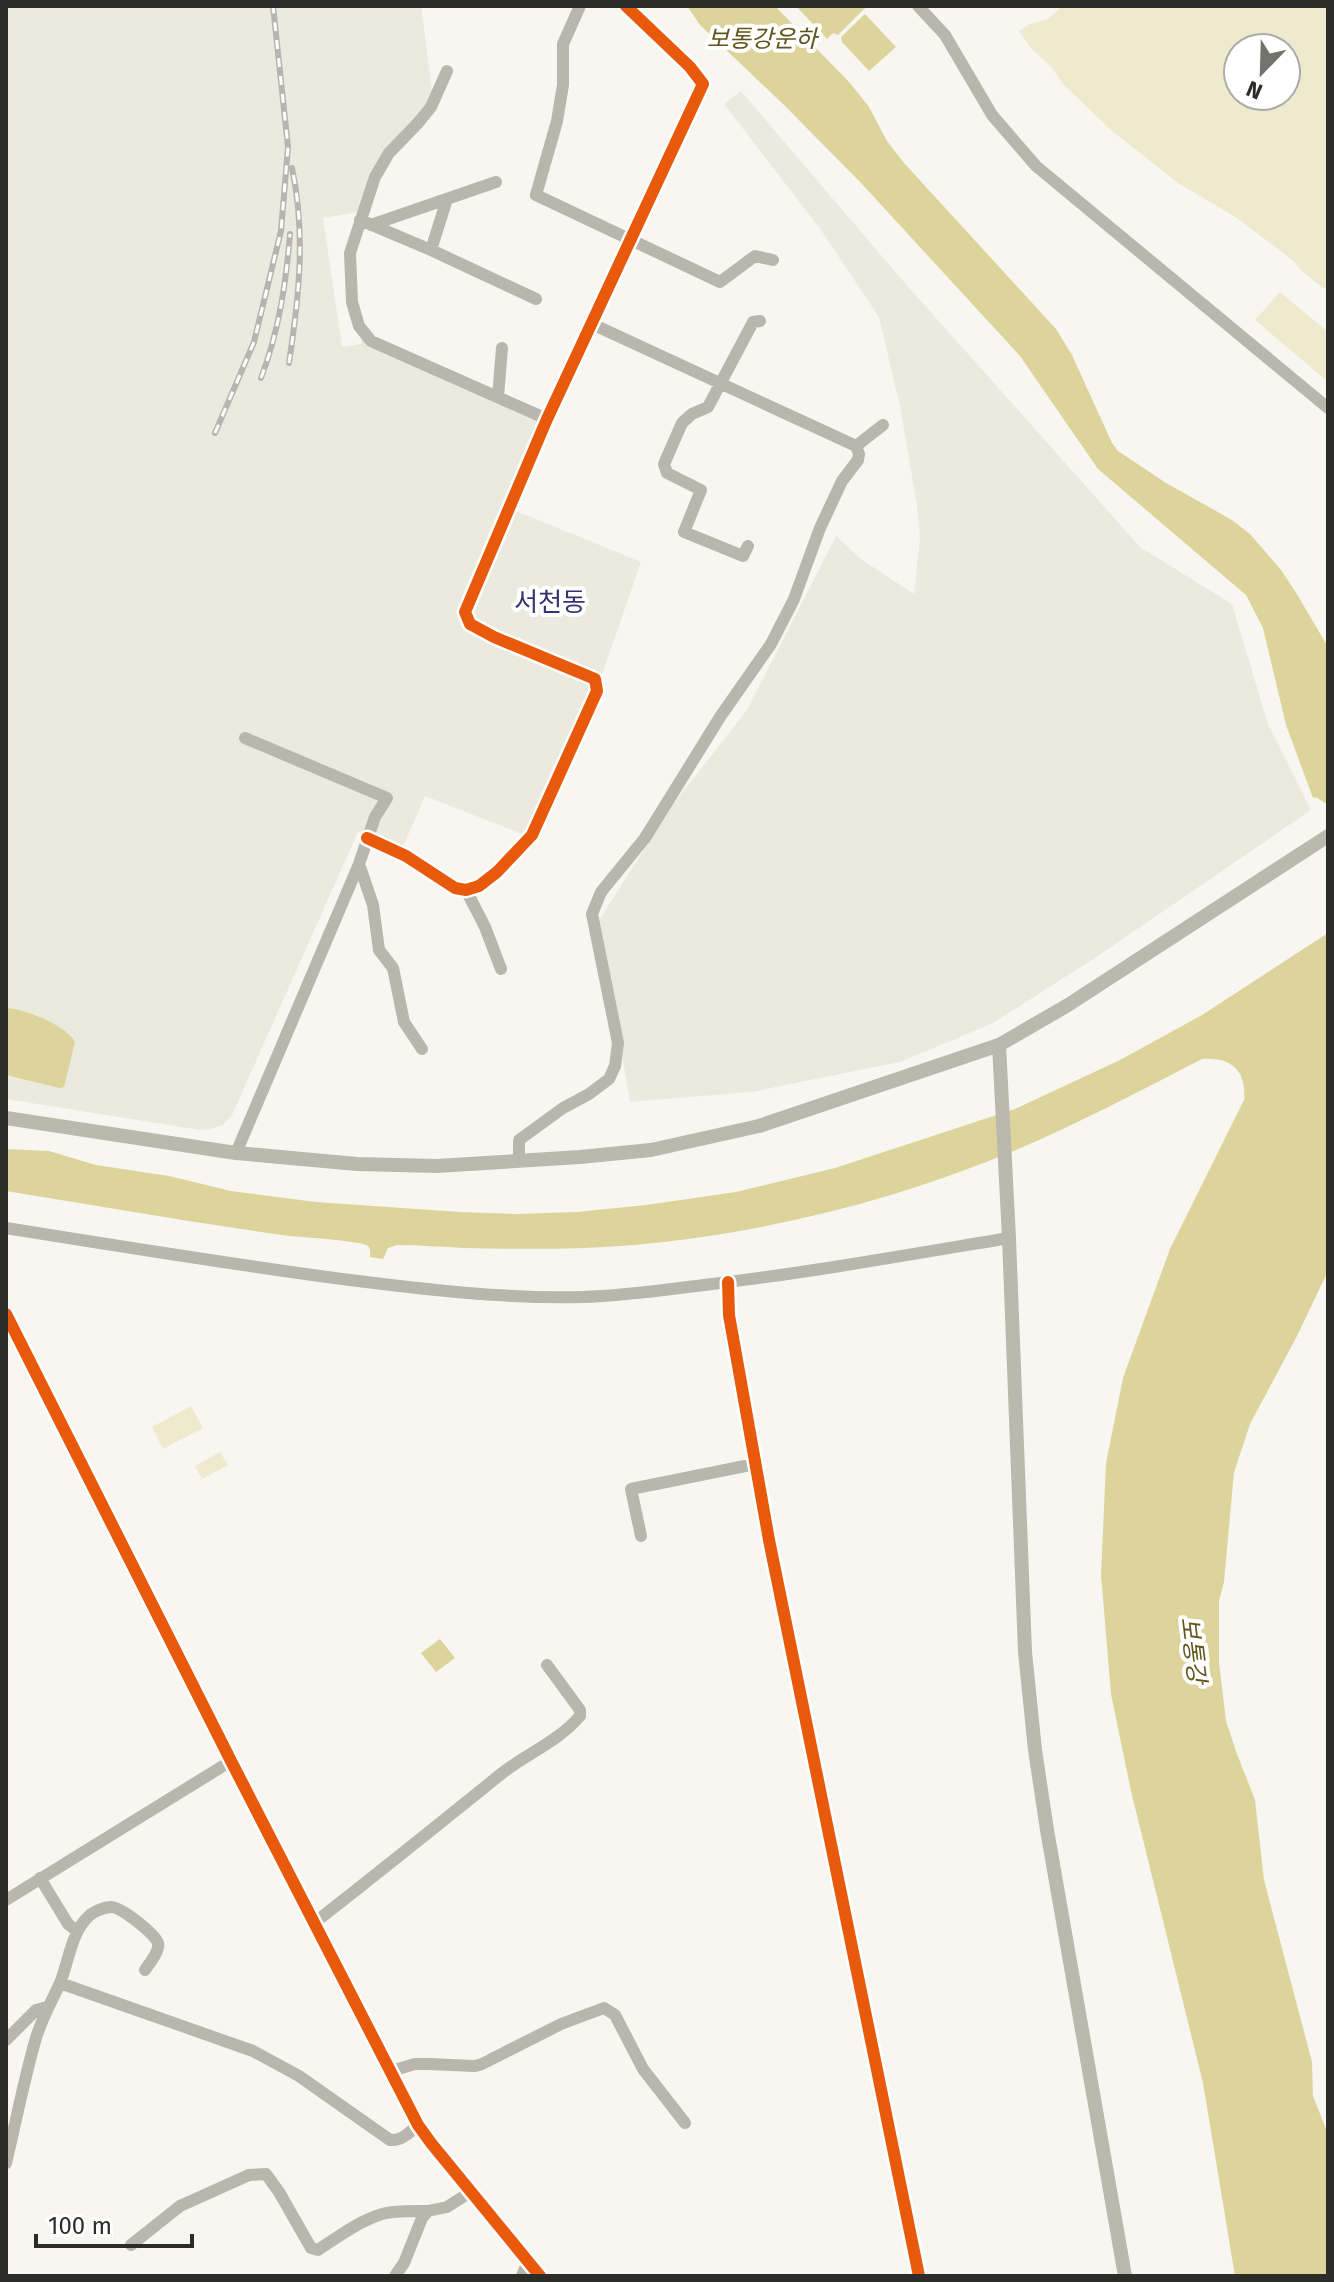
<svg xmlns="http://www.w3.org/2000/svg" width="1334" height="2282" viewBox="0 0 1334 2282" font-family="'Fira Sans','Noto Sans KR',sans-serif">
<rect width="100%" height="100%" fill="#f7f6f1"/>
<path fill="#ebeade" d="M 6,6 L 421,6 L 433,98 L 380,159 L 359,212 L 323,218 L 342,347 L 361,344 L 361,338 L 540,421 L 514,510 L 641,562 L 604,669 L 532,827 L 522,834 L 425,796 L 402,849 L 358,832 L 232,1115 L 223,1125 L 211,1129 L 200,1130 L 6,1099 Z
M 741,91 L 903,281 L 1140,547 L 1232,604 L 1268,724 L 1311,810 L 1092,960 L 991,1024 L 900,1062 L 751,1092 L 630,1102 L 599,920 L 674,803 L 747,710 L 836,536 L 861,559 L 914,594 L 920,537 L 917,506 L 901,411 L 879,317 L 821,230 L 724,104 Z"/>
<path fill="#efeace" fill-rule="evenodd" d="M 1062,6 L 1328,6 L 1328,288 L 1323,288 L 1305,274 L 1291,259 L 1237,218 L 1178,183 L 1112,131 L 1062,83 L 1053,69 L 1030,47 L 1019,31 L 1030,24 L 1048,19 ZM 1238,48 L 1286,48 L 1286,96 L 1238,96 Z
M 1280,292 L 1328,332 L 1327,381 L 1255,320 Z
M 191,1406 L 203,1428 L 163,1449 L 152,1427 Z
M 220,1452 L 228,1465 L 202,1479 L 195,1466 Z"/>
<path fill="#ddd49c" d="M 687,6 L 775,6 L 850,83 L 869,107 L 887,141 L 904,163 L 1056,329 L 1072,355 L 1112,443 L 1118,451 L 1166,483 L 1232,520 L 1250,534 L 1281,570 L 1295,591 L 1328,647 L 1328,801 L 1325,803 L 1316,797 L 1313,798 L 1286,725 L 1263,628 L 1246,595 L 1098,469 L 1020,356 L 862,184 L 784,105 L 700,25 Z
M 796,6 L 867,6 L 838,35 L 833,33 L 827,39 Z
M 865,14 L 896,47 L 869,71 L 842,42 L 841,37 Z
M 1328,933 L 1328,1271 L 1297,1336 L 1250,1424 L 1234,1472 L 1224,1582 L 1219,1601 L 1219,1663 L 1226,1721 L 1237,1754 L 1255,1800 L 1264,1880 L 1312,2062 L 1313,2096 L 1328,2134 L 1328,2276 L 1235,2276 L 1203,2083 L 1131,1791 L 1111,1694 L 1101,1575 L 1106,1463 L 1123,1378 L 1170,1249 L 1244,1100 C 1247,1070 1231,1057 1202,1059 C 1140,1091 1079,1123 1016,1150 C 894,1201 765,1233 634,1245 C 578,1250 520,1249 464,1248 C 442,1247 419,1245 397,1245 L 388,1248 L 383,1259 L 370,1257 C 370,1253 371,1249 368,1246 C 363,1241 301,1237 289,1236 C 195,1223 100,1206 6,1191 L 6,1149 L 49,1151 L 96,1165 L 169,1176 L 231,1191 L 316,1202 L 460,1212 L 517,1214 L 577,1212 L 646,1205 L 736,1192 L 835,1168 L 1015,1109 L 1120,1060 L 1202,1015 Z
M 6,1008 C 25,1009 66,1025 75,1042 L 64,1087 L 59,1088 L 6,1075 Z
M 440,1639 L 455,1658 L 436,1672 L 421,1653 Z"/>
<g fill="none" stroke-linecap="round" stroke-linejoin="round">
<path stroke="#b8b6ad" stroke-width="12" d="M 580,6 L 563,44 L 563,85 L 557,121 L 536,195 L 720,282 L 755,256 L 773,260
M 918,6 L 945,35 L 992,115 L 1036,166 L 1328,408
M 447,71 L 431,107 L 418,123 L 389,153 L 375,177 L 350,253 L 352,302 L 359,326 L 371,341 L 547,419
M 360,220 L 431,250 L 536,299
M 371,225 L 496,182
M 431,250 L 447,199
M 498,397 L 502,348
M 856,446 L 883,425
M 748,546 L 743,556 L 684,532 L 701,490 L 667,473 L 664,464 L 682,423 L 692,414 L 708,407 L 753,322 L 760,321
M 367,838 L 406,856 L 455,888 L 466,890 L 479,886 L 497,872 L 532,835 L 597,691 L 595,679 L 494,637 L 470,624 L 465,612 L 547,419 L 703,84 L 690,67 L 626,6
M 359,864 L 373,905 L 379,950 L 393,968 L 404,1022 L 422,1049
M 466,890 L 485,927 L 501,969
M 236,1153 L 359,864 L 375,817 L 387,798 L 245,738
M 519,1161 L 519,1140 L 563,1108 L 589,1094 L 609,1079 L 615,1066 L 618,1043 L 592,914 L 601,892 L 645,838 L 720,717 L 771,644 L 794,599 L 820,528 L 842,481 L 858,460 L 859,454 L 856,446 L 592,324
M 6,1228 C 118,1246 229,1264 342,1279 C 421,1289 503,1299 583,1297 C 623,1296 664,1290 704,1285 C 806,1273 907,1255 1009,1238
M 728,1282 L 729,1315 L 769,1540 L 919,2276
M 6,1314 L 231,1761 L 418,2125 L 431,2143 L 540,2276
M 641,1536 L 631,1489 L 755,1464
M 40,1878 L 68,1924 L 77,1931
M 6,1900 L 231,1761
M 314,1923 C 377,1874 439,1824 501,1774 C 526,1754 559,1741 580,1716 L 580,1710 L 547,1665
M 60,1983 L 253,2051 L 299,2076 L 390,2140 C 402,2141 410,2132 418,2125
M 6,2040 L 36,2010 L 47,2007
M 391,2071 L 415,2064 L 428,2064 L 475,2066 L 482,2064 L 561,2024 L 604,2008 L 615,2015 L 643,2069 L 685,2123
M 6,2163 C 16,2122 24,2079 36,2038 C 42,2018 52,2001 60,1983 C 69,1961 71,1932 89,1916 C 93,1912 104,1907 111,1907 C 121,1907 154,1933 158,1943 C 160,1951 149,1964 145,1970
M 131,2245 L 180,2206 L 249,2175 L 266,2174 L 279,2192 L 311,2248 L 318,2250 C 338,2237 359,2221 382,2214 C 397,2210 412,2211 428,2211
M 395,2276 L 404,2263 L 422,2218 L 428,2211 L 447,2207 L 472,2191
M 522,2276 L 528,2261"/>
<path stroke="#bbb9ae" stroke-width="14" d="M 999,1045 L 1009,1238 L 1025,1652 L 1035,1750 L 1047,1830 L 1125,2276
M 6,1118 L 236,1153 L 357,1164 L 437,1166 L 580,1157 L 651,1150 L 759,1126 L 999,1045 L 1068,1005 L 1328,836"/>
<defs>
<path id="rail" d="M 289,363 C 299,297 306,234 292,168
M 261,378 C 279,331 286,283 290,234
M 215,433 L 254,342 L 281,231 L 288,147 L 273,6"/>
</defs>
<use href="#rail" stroke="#b6b5af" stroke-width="6"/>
<use href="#rail" stroke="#fff" stroke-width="3" stroke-dasharray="9" stroke-linecap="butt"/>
<defs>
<path id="cycleway" d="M 367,838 L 406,856 L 455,888 L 466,890 L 479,886 L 497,872 L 532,835 L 597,691 L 595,679 L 494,637 L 470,624 L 465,612 L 547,419 L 703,84 L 690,67 L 626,6
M 728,1282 L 729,1315 L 769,1540 L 919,2276
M 6,1314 L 231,1761 L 418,2125 L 431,2143 L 540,2276"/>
</defs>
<use href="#cycleway" stroke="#fff" stroke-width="17"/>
<use href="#cycleway" stroke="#e8590c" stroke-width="12"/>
</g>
<g text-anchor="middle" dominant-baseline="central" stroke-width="8" stroke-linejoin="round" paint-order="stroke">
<g font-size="24" font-style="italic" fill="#60561c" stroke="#fff">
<text x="762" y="39">보통강운하</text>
<text transform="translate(1193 1650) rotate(83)">보통강</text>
</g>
<g font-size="26" fill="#343470" stroke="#fff">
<text x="550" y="602">서천동</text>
</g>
</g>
<rect width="1334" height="2282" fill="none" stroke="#2c2c28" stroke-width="16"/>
<g transform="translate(1262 72) rotate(203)"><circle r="38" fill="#ffffff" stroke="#ababa9" stroke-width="2"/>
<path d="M0-6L14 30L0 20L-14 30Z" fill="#73736e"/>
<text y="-12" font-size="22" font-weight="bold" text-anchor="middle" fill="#2c2c28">N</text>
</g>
<path d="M36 2234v12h156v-12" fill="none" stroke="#2c2c28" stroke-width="4"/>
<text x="48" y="2234" font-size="24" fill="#2c2c28" stroke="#ffffff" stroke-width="6" paint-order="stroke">100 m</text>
</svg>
